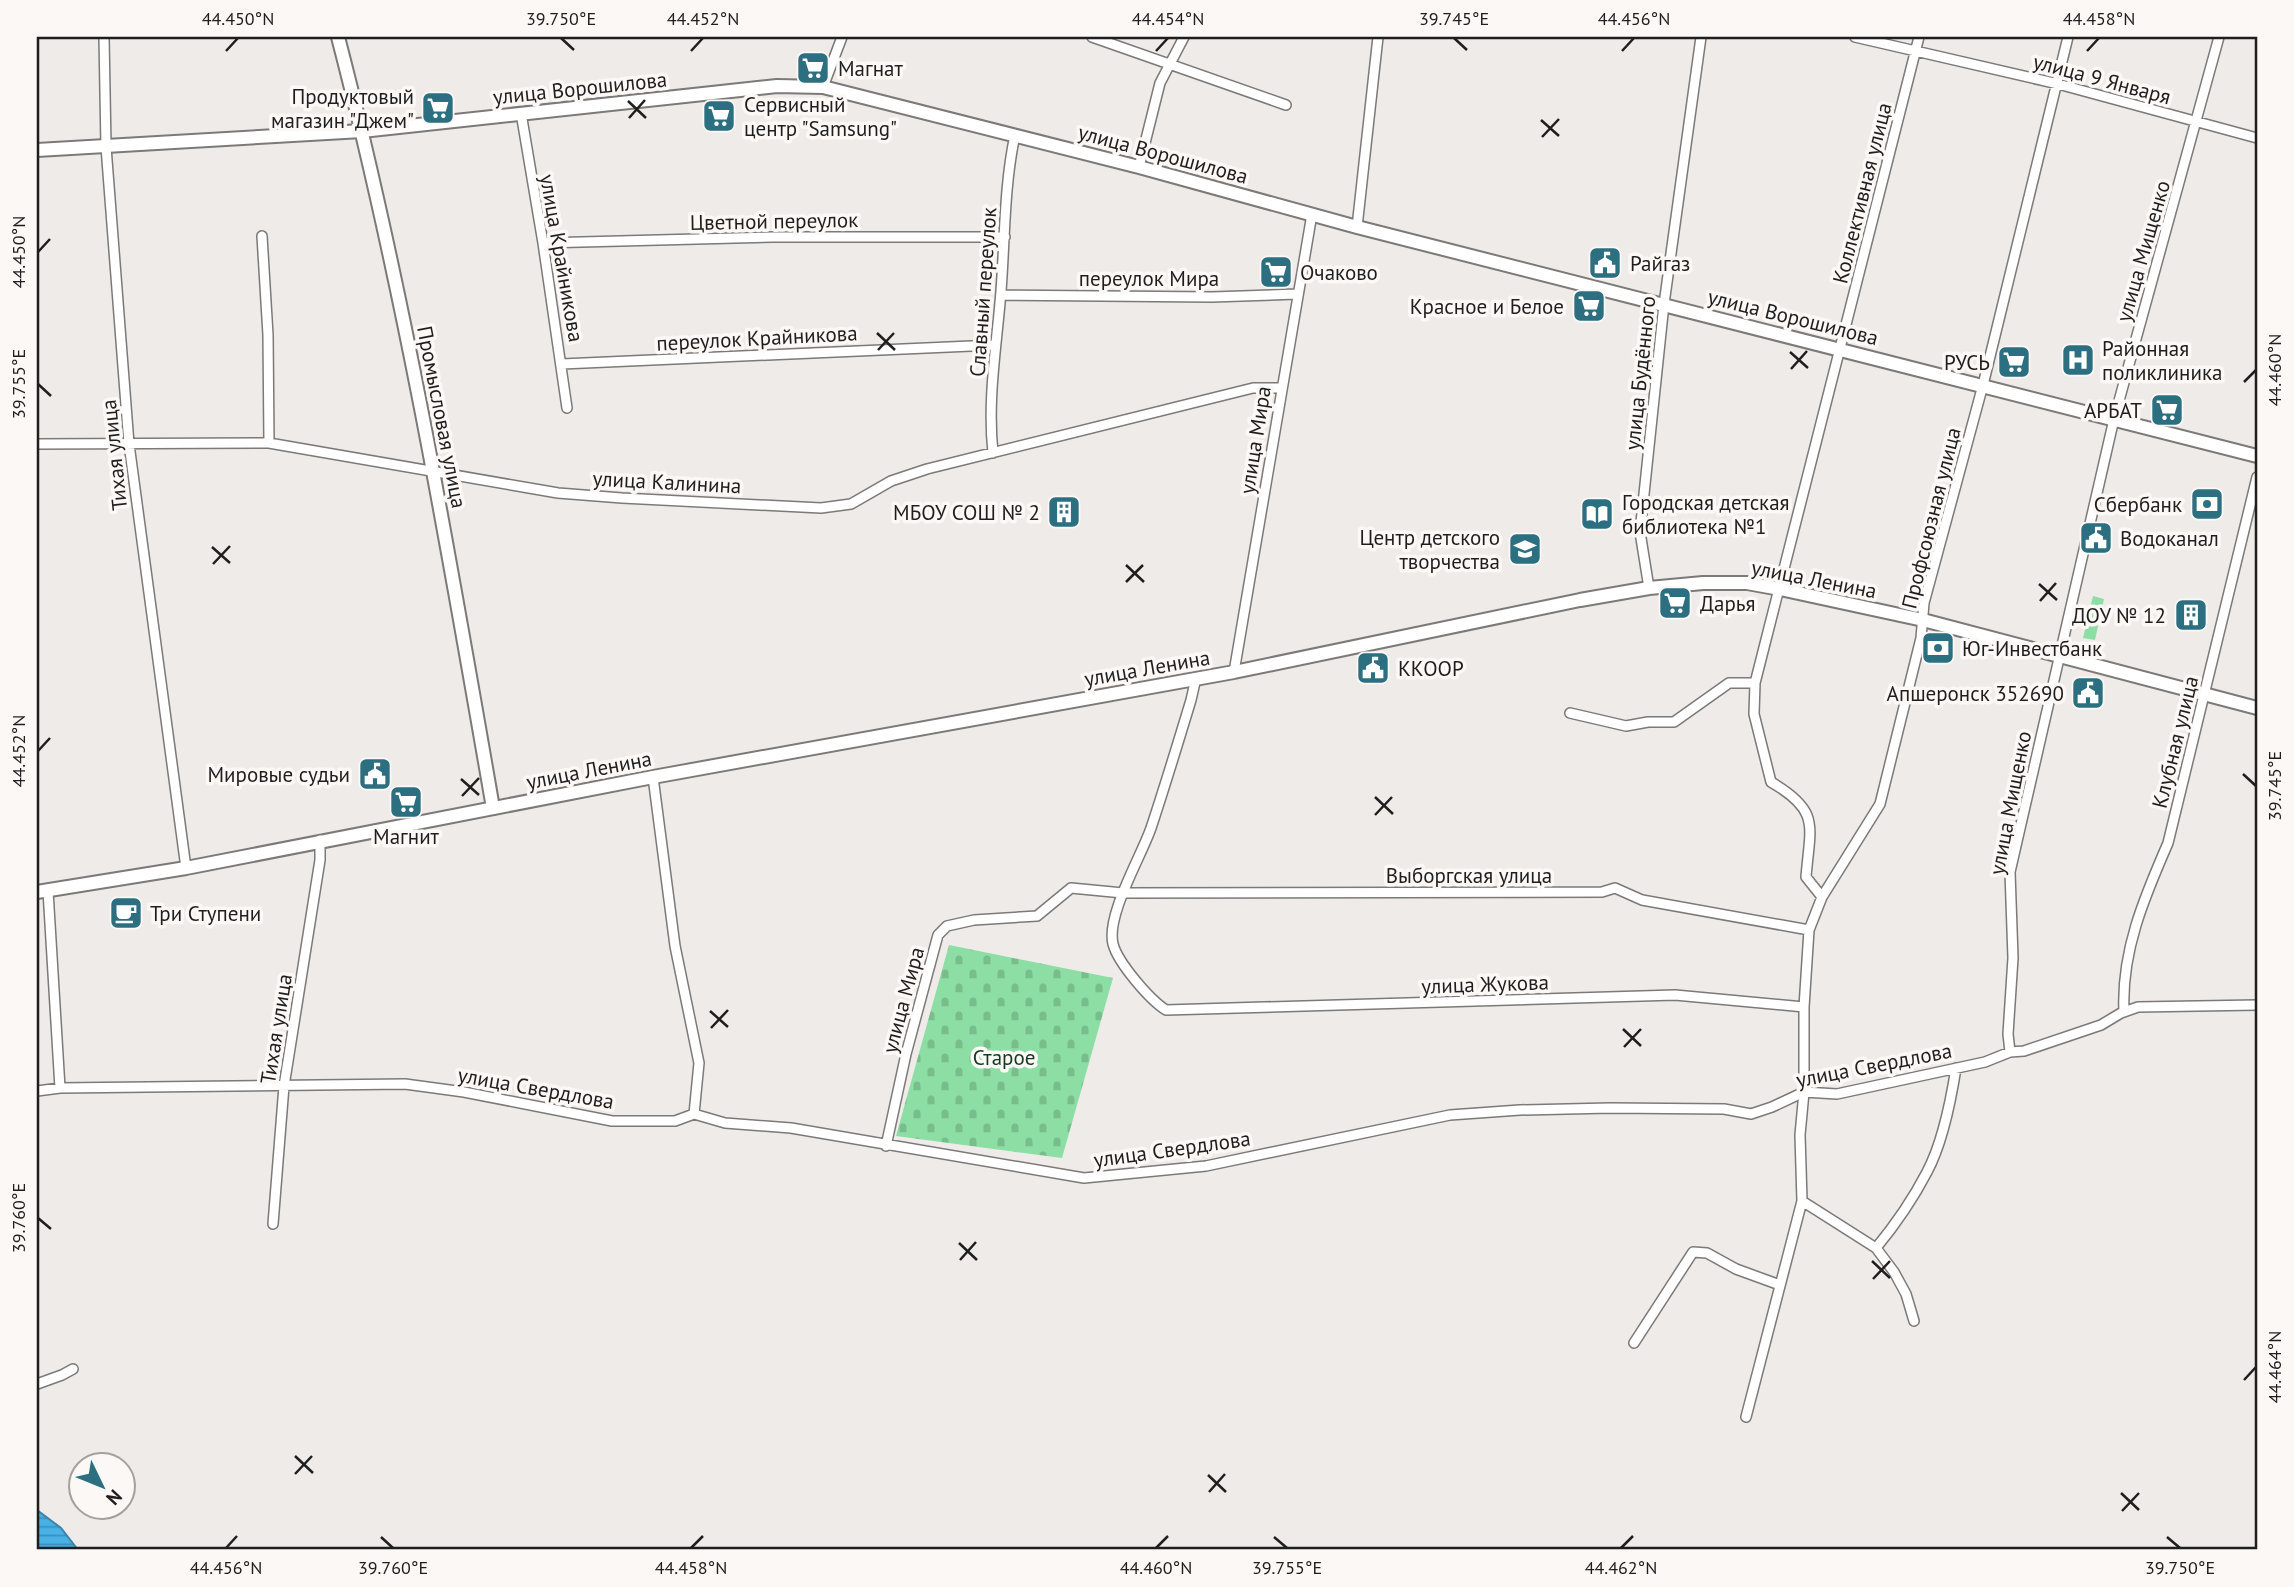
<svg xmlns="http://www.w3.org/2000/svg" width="2294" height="1587" viewBox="0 0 2294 1587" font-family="'PT Sans',sans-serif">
<defs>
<pattern id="cemetery-stones" width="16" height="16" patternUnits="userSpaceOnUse" patternTransform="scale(1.75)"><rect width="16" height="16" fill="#8cdea4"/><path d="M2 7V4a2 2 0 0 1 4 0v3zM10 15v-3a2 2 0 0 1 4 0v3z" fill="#78be8d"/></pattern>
<pattern id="water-rules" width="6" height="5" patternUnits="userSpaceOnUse" patternTransform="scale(1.75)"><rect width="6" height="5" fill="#48b1e6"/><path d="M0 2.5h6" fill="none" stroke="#3b8fba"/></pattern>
</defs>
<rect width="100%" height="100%" fill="#eeebe9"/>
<path fill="#8cdea4" d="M 2093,596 L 2104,599 L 2095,640 L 2083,638 Z"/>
<path fill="url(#cemetery-stones)" d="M 949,945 L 1113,978 L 1062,1158 L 896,1136 Z"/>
<path fill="url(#water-rules)" stroke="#3c85aa" stroke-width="2" d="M 37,1510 L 61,1528 L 78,1550 L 37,1550 Z"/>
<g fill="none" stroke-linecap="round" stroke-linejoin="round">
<defs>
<path id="minor" d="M 104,37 L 106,147 L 129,444 L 186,868
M 1092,37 L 1286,105
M 1855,37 L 2058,84 L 2257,138
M 823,87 L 842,37
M 521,113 L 543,243 L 567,408
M 1139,167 L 1160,83 L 1184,37
M 1357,227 L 1378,37
M 262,236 L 268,335 L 269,443
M 543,243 L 773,237 L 1005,237
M 1001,295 L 1212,297 L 1297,294
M 562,364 L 994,345
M 37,444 L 269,443 L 558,493 L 622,498 L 821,508 L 851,504 L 891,481 L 927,469 L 1253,388 L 1281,388
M 993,453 C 987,399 997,344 1001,291 C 1005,239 1004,186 1015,135
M 1649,588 L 1640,532 L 1664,304 L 1701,37
M 1234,672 L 1312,214
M 1196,678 L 1191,700 C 1178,743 1165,786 1151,828 C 1141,857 1106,915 1113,944 C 1118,963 1150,1000 1166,1010 L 1675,995 L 1804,1007
M 1570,713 L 1626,726 L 1648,722 L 1674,722 L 1729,683 L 1755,683
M 653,777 L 675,946 L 699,1063 L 694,1114
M 48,891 L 60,1088
M 1822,897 L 1806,877 C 1810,826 1821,811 1771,782 L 1754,714 L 1755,683 L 1919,37
M 2124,1012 C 2121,952 2144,898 2168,843 L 2257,477
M 2010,1052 L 2008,1034 L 2013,958 L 2010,872 L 2114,419 L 2219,37
M 37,1091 L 60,1088 L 405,1084 L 464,1092 L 612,1121 L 675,1121 L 694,1114 L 725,1123 L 791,1128 L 1084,1178 L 1206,1166 L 1450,1115 L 1520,1110 L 1610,1108 L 1724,1109 L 1751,1114 L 1772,1107 L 1804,1092 L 1837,1094 L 1985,1062 L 2010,1052 L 2024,1051 L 2101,1025 L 2121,1013 L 2138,1007 L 2257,1005
M 886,1146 L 906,1054 L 938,935 L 947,926 L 974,920 L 1037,916 L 1071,888 L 1123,893 L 1602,892 L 1615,888 L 1642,900 L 1809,930
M 1802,1201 L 1876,1248 L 1894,1272 L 1906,1294 L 1914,1321
M 273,1224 L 284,1086 L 320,860 L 320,840
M 1876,1248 C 1895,1225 1913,1199 1927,1172 C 1942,1144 1951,1100 1956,1068
M 1634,1343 L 1693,1252 L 1707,1253 L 1736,1269 L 1780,1285
M 37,1384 L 62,1375 L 73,1369
M 1746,1417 L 1802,1201 L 1800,1135 L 1804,1092 L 1804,1007 L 1809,930 L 1822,897 L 1880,804 L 1921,638 L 1924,603 L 1983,385 L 2068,37"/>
<path id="tertiary" d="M 338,37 C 404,291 448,549 493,808"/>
<path id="secondary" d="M 37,150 L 362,131 L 777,86 L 823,87 L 1139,167 L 1357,227 L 2257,456
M 37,892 L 186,868 L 653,777 L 1234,672 L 1580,600 L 1649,588 L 1703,583 L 1747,583 L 1780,589 L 1923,620 L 2257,708"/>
</defs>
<use href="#minor" stroke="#7c7977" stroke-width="12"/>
<use href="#tertiary" stroke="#7c7977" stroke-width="16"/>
<use href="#secondary" stroke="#7c7977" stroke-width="16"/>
<use href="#minor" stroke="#fff" stroke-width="9"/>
<use href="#tertiary" stroke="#fff" stroke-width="12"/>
<use href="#secondary" stroke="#fff" stroke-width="12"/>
</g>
<path fill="none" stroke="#1f1e1d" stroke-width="2.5" d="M 561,38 L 574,50M 1454,38 L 1467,50M 226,51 L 238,38M 691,51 L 703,38M 1156,51 L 1168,38M 1622,51 L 1634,38M 2087,51 L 2099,38M 628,101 L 646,118M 629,118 L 645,100M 1541,120 L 1559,136M 1542,137 L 1559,119M 38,252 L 50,239M 877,333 L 895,350M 878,350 L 894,333M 1790,352 L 1808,368M 1791,369 L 1807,351M 2244,382 L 2256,370M 38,384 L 51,396M 212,547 L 230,563M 213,564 L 230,546M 1126,565 L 1144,582M 1126,582 L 1143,565M 2039,584 L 2057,600M 2040,601 L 2056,583M 38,751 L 50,738M 2243,774 L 2256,786M 461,779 L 479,795M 462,796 L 479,778M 1375,797 L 1393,814M 1375,815 L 1392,797M 710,1011 L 728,1027M 711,1028 L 728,1010M 1623,1029 L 1641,1046M 1624,1047 L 1641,1029M 38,1218 L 51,1229M 959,1243 L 977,1260M 960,1260 L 976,1242M 1872,1261 L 1890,1278M 1873,1279 L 1890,1261M 2244,1380 L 2256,1367M 295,1456 L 313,1473M 295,1474 L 312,1456M 1208,1475 L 1226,1492M 1209,1492 L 1225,1474M 2121,1493 L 2139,1510M 2122,1511 L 2139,1493M 381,1537 L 393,1548M 1274,1537 L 1287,1548M 2167,1537 L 2180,1548M 226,1548 L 237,1536M 691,1548 L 703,1536M 1156,1548 L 1168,1536M 1621,1548 L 1633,1536"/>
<defs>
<symbol id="supermarket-square" viewBox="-11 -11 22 22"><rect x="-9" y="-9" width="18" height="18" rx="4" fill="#2c6f80" stroke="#fbf8f6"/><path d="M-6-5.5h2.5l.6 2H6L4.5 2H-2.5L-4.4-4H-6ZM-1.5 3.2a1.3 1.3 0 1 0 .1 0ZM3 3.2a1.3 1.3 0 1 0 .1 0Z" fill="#fff"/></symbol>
<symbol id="civic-square" viewBox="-11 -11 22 22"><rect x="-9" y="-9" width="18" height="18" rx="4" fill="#2c6f80" stroke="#fbf8f6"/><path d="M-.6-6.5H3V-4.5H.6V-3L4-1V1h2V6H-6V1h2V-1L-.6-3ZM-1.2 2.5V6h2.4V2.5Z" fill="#fff"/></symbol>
<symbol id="hospital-square" viewBox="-11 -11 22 22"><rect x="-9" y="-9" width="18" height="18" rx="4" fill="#2c6f80" stroke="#fbf8f6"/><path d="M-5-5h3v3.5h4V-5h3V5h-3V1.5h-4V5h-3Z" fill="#fff"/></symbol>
<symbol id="bank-square" viewBox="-11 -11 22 22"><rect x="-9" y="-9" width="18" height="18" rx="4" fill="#2c6f80" stroke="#fbf8f6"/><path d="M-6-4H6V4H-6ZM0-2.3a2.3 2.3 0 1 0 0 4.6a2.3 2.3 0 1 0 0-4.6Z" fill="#fff"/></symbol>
<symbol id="building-square" viewBox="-11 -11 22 22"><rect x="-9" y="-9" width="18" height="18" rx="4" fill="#2c6f80" stroke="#fbf8f6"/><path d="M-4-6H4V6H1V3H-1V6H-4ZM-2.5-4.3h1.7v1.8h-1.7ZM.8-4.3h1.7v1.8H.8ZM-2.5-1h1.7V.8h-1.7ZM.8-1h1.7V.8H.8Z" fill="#fff"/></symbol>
<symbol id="library-square" viewBox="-11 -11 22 22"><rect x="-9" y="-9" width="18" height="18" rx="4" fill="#2c6f80" stroke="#fbf8f6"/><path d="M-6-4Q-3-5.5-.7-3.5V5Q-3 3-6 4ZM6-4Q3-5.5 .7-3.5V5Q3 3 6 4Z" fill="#fff"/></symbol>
<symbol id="school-square" viewBox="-11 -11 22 22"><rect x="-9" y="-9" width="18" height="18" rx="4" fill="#2c6f80" stroke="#fbf8f6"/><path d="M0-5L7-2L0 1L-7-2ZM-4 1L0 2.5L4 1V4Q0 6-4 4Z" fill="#fff"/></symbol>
<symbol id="cafe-square" viewBox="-11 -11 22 22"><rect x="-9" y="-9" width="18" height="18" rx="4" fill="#2c6f80" stroke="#fbf8f6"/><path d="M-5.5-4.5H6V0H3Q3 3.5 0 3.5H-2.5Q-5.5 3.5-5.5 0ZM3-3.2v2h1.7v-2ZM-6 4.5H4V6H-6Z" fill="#fff"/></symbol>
</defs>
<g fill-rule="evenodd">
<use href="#supermarket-square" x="794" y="49" width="38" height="38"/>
<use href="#supermarket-square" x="419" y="89" width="38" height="38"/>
<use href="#supermarket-square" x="700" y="97" width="38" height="38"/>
<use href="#civic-square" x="1586" y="244" width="38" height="38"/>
<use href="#supermarket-square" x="1257" y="253" width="38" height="38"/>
<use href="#supermarket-square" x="1570" y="287" width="38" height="38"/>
<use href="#hospital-square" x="2059" y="341" width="38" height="38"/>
<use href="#supermarket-square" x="1995" y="343" width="38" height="38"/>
<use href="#supermarket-square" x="2148" y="391" width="38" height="38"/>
<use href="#bank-square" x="2188" y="485" width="38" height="38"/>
<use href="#building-square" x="1045" y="493" width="38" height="38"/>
<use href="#library-square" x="1578" y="495" width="38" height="38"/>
<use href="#civic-square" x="2077" y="519" width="38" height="38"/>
<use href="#school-square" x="1506" y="530" width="38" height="38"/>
<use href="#supermarket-square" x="1656" y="584" width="38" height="38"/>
<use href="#building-square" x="2172" y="596" width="38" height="38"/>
<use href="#bank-square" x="1919" y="629" width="38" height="38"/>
<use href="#civic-square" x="1354" y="649" width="38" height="38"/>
<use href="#civic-square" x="2069" y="674" width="38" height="38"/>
<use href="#civic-square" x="356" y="755" width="38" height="38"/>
<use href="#supermarket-square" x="387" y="783" width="38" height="38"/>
<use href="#cafe-square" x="107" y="894" width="38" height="38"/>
</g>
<g text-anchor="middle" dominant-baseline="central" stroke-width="7" stroke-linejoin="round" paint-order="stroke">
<g font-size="21" fill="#1f1e1d" stroke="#fbf8f6" text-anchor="start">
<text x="838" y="68">Магнат</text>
<text x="414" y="96" text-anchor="end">Продуктовый<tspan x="414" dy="24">магазин "Джем"</tspan></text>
<text x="744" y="104">Сервисный<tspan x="744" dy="24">центр "Samsung"</tspan></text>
<text x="1630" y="263">Райгаз</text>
<text x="1300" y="272">Очаково</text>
<text x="1564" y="306" text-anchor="end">Красное и Белое</text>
<text x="2102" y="348">Районная<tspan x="2102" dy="24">поликлиника</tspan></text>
<text x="1990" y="362" text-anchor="end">РУСЬ</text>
<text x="2142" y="410" text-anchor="end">АРБАТ</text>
<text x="1622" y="502">Городская детская<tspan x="1622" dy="24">библиотека №1</tspan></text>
<text x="2182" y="504" text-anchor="end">Сбербанк</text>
<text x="1040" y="512" text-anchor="end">МБОУ СОШ № 2</text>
<text x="1500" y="537" text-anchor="end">Центр детского<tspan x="1500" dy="24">творчества</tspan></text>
<text x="2120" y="538">Водоканал</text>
<text x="1700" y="603">Дарья</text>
<text x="2166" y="615" text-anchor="end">ДОУ № 12</text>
<text x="1962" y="648">Юг-Инвестбанк</text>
<text x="1398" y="668">ККООР</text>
<text x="2064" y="693" text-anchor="end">Апшеронск 352690</text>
<text x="350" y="774" text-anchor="end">Мировые судьи</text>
<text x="406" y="836" text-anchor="middle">Магнит</text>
<text x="150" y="913">Три Ступени</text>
</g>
<g font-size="21" fill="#1f1e1d" stroke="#fbf8f6">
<text transform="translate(2102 79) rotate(15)">улица 9 Января</text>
<text transform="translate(580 88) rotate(-6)">улица Ворошилова</text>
<text transform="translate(1163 154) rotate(15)">улица Ворошилова</text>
<text transform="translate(1862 193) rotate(-76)">Коллективная улица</text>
<text transform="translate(774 221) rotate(-1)">Цветной переулок</text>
<text transform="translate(2143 251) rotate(-74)">улица Мищенко</text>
<text transform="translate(562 258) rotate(80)">улица Крайникова</text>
<text x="1149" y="278">переулок Мира</text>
<text transform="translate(983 292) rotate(-86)">Славный переулок</text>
<text transform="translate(1793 317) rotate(14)">улица Ворошилова</text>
<text transform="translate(757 338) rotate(-3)">переулок Крайникова</text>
<text transform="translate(1640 373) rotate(-84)">улица Будённого</text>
<text transform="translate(442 417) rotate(79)">Промысловая улица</text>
<text transform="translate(1255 440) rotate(-81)">улица Мира</text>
<text transform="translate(114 455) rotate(-96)">Тихая улица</text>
<text transform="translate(667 482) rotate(3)">улица Калинина</text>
<text transform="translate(1931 518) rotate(-76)">Профсоюзная улица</text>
<text transform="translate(1814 579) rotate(11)">улица Ленина</text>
<text transform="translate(1147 668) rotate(-10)">улица Ленина</text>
<text transform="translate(2175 742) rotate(-76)">Клубная улица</text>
<text transform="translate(589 770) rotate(-11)">улица Ленина</text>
<text transform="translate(2010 803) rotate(-79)">улица Мищенко</text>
<text x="1469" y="875">Выборгская улица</text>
<text transform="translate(1485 984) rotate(-2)">улица Жукова</text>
<text transform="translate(903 1000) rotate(-75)">улица Мира</text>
<text transform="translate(276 1029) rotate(-81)">Тихая улица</text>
<text transform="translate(1874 1065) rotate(-11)">улица Свердлова</text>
<text transform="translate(536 1088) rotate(10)">улица Свердлова</text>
<text transform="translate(1172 1149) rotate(-8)">улица Свердлова</text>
</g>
<g font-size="21" fill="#143921" stroke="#fbf8f6">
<text x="1004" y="1057">Старое</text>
</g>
</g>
<rect width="2294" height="1587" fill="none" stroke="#fbf8f6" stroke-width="77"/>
<g transform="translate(102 1486) rotate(133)"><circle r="33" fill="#fbf8f6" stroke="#a3a19f" stroke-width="2"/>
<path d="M0-5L12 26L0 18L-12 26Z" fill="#2c6f80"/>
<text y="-10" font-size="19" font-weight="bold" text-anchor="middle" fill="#1f1e1d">N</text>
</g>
<rect x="38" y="38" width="2218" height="1510" fill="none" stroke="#1f1e1d" stroke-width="2.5"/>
<g font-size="18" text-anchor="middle" fill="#1f1e1d">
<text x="238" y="25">44.450°N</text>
<text x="561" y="25">39.750°E</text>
<text x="703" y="25">44.452°N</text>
<text x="1168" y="25">44.454°N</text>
<text x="1454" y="25">39.745°E</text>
<text x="1634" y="25">44.456°N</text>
<text x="2099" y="25">44.458°N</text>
<text transform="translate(19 252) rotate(-90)" y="6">44.450°N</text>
<text transform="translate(2275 370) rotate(-90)" y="6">44.460°N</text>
<text transform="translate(19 384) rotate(-90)" y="6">39.755°E</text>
<text transform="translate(19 751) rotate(-90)" y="6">44.452°N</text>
<text transform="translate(2275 786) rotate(-90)" y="6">39.745°E</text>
<text transform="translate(19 1218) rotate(-90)" y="6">39.760°E</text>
<text transform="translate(2275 1367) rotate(-90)" y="6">44.464°N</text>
<text x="226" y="1574">44.456°N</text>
<text x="393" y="1574">39.760°E</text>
<text x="691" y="1574">44.458°N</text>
<text x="1156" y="1574">44.460°N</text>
<text x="1287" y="1574">39.755°E</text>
<text x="1621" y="1574">44.462°N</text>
<text x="2180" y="1574">39.750°E</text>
</g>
</svg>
